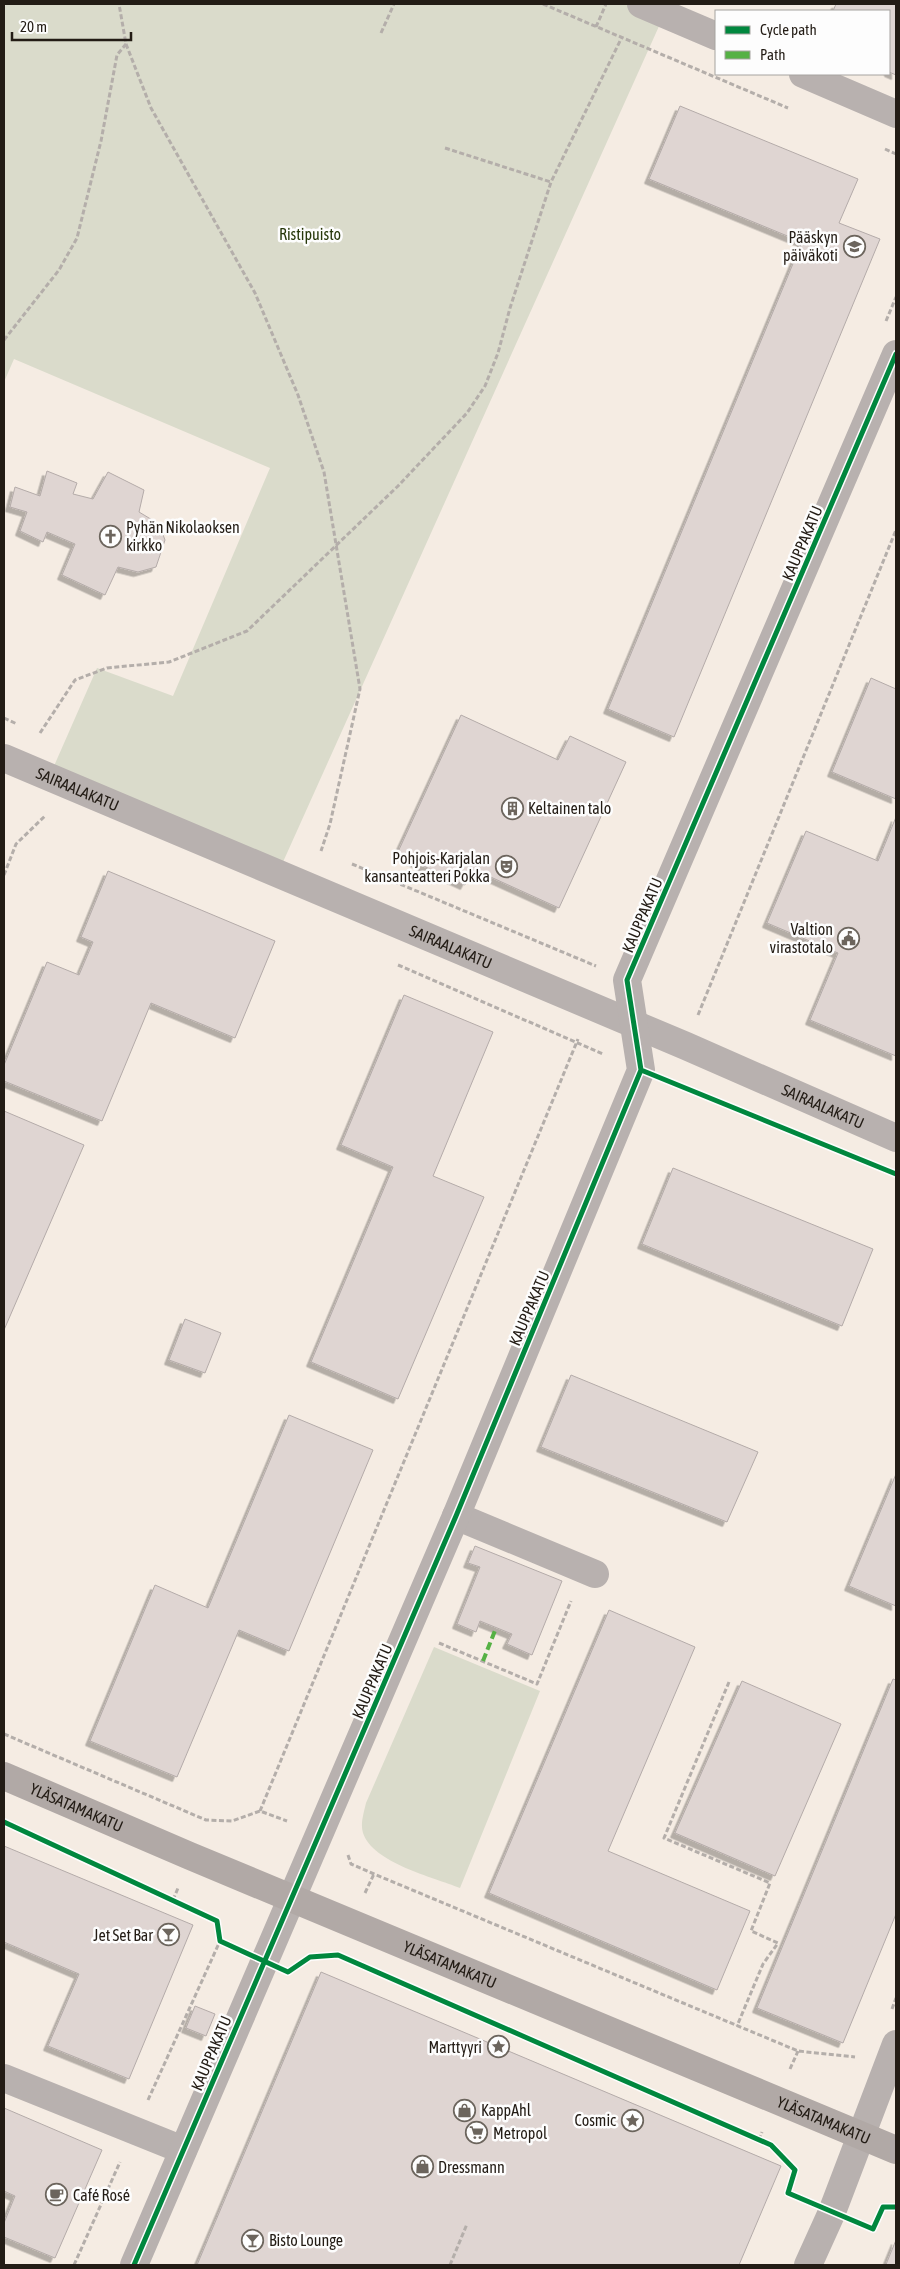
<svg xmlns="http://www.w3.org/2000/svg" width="900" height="2269" viewBox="0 0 900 2269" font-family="'Asap Condensed',sans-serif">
<defs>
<filter id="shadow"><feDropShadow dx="-4.5" dy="4.5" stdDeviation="0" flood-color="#0004"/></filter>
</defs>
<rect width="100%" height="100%" fill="#f5ece3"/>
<path fill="#dadbcb" d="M 6,4 L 669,4 L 283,862 L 54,766 L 97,668 L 173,696 L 270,468 L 14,359 L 4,382 L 4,9 Z
M 434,1647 L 540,1691 L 460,1888 C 433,1877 373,1863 363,1833 C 360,1824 364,1812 366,1803 Z"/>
<path fill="#dfd5d2" stroke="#b4aba9" filter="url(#shadow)" d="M 836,4 L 896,4 L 896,75 L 889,72 L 889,11 L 833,11 Z
M 680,106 L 858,179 L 839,223 L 880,239 L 674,737 L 608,709 L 802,242 L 649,179 Z
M 47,471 L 77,483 L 73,494 L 93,499 L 108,472 L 144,490 L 139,512 L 159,524 L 165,540 L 156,567 L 138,572 L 118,567 L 105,595 L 62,575 L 75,544 L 47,532 L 43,542 L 20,531 L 27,512 L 10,507 L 15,487 L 40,496 Z
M 871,678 L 896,689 L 896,799 L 832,772 Z
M 461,715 L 558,760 L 570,736 L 626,762 L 559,908 L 473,869 L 465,885 L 397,854 Z
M 896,817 L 896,1056 L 810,1020 L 838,953 L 767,923 L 806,831 L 878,861 Z
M 108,871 L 275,941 L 235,1038 L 151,1003 L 102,1121 L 4,1081 L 4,1065 L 47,962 L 79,975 L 93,942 L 81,937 Z
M 404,995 L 493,1032 L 433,1176 L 484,1197 L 398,1399 L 311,1362 L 393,1167 L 341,1145 Z
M 4,1111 L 84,1145 L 4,1330 Z
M 673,1168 L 873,1249 L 842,1326 L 642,1244 Z
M 185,1319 L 221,1333 L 205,1373 L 169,1360 Z
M 571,1375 L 758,1452 L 727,1522 L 541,1447 Z
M 289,1415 L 373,1450 L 289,1651 L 239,1630 L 177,1777 L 90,1741 L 155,1585 L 208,1608 Z
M 896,1474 L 896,1606 L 849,1586 Z
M 475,1546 L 562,1581 L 532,1655 L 507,1644 L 512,1634 L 480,1621 L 476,1632 L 457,1624 L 480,1567 L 468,1563 Z
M 609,1610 L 695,1647 L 608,1851 L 750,1911 L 717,1990 L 489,1893 Z
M 893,1679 L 896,1680 L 896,1914 L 843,2043 L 757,2008 Z
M 742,1681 L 841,1724 L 775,1876 L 675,1833 Z
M 4,1846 L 193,1925 L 129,2079 L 48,2046 L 79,1974 L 4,1942 Z
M 321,1972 L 781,2166 L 739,2265 L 197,2265 Z
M 195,2006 L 215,2014 L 206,2036 L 186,2028 Z
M 4,2108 L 102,2150 L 55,2258 L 4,2237 L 4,2223 L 15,2196 L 4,2191 Z
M 896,2240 L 896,2265 L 886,2265 L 887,2262 Z"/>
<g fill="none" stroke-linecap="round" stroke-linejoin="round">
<path stroke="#b4aeaa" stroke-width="3" stroke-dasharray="5 2.5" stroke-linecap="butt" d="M 543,4 L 788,108
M 596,27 L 606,4
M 381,33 L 394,4
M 126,44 L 151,108 L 255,293 L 298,395 L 324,472 L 360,689 L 330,824 L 321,851
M 445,148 L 551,182
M 885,149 L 896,154
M 886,321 L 896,297
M 4,340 L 59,270 L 77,238 L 101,141 L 117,55 L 126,44 L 119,4
M 4,718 L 17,724
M 40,733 L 75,680 L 107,668 L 169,662 L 247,631 L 398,486 L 467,413 L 485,386 L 498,353 L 510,308 L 551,182 L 622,37
M 352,864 L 596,966
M 4,875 L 16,844 L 46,815
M 398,965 L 603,1054
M 698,1015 L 896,530
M 439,1643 L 537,1684 L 571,1601
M 729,1682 L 664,1838 L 770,1883 L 751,1931 L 778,1943 L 763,1964 L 737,2026
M 4,1734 L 206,1820 L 232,1821 L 260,1811 L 287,1821
M 260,1811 L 578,1039
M 348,1855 L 351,1864 L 374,1874 L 798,2051 L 855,2057
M 365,1893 L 374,1874
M 173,1900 L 178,1888
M 892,2009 L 896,1998
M 790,2069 L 798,2051
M 148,2100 L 220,1941
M 759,2140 L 762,2132
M 74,2265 L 120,2162
M 450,2265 L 467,2224"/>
<g stroke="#b8b1af" stroke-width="28">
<path d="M 641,4 L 716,36"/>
<path d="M 803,74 L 896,114"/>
<path id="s1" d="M 4,758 L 686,1046 L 896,1138"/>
<path d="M 456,1516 L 595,1574"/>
<path d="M 4,2078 L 183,2150"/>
<path d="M 134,2265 L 456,1516 L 641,1070 L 627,980 L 896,354"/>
<path d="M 808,2265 L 832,2212 L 896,2044"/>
</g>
<path stroke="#b1a9a6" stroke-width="28" id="s2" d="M 4,1776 L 190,1856 L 896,2150"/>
<path stroke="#55b144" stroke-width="4" stroke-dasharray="8 4" stroke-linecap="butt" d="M 483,1661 L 496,1628"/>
<defs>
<path id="cycleway" d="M 641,1070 L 896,1174
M 4,1822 L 217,1921 L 220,1941 L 288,1972 L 310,1957 L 338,1955 L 771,2145 L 795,2170 L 788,2193 L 873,2229 L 883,2207 L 896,2207
M 134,2265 L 456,1516 L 641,1070 L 627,980 L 896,354"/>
</defs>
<use href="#cycleway" stroke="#fdfdfd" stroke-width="8"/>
<use href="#cycleway" stroke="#00873e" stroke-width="5"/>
</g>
<defs>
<symbol id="school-ring" viewBox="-11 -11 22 22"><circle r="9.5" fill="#fdfdfd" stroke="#6c655d" stroke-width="1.5"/><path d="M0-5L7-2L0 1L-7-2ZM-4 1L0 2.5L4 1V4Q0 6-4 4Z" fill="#6c655d"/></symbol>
<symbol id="church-ring" viewBox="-11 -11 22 22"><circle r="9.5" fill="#fdfdfd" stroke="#6c655d" stroke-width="1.5"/><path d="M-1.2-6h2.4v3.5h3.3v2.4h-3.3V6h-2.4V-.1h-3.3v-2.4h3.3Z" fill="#6c655d"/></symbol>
<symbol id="building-ring" viewBox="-11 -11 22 22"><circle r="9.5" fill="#fdfdfd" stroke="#6c655d" stroke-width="1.5"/><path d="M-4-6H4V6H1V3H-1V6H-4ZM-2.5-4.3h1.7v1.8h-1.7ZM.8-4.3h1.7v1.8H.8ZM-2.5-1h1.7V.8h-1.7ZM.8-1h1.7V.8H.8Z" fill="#6c655d"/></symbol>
<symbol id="theatre-ring" viewBox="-11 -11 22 22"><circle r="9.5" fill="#fdfdfd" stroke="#6c655d" stroke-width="1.5"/><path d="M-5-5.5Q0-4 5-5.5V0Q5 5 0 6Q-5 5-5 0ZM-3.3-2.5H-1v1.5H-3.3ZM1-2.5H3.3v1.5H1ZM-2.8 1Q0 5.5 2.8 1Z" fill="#6c655d"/></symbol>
<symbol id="civic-ring" viewBox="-11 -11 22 22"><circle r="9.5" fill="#fdfdfd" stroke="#6c655d" stroke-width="1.5"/><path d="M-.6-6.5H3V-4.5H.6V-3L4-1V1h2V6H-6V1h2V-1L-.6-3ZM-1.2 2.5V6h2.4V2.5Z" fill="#6c655d"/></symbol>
<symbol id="bar-ring" viewBox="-11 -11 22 22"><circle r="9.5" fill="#fdfdfd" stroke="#6c655d" stroke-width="1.5"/><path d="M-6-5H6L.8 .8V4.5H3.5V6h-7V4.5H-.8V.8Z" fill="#6c655d"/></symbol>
<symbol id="sight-ring" viewBox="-11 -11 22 22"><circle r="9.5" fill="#fdfdfd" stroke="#6c655d" stroke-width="1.5"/><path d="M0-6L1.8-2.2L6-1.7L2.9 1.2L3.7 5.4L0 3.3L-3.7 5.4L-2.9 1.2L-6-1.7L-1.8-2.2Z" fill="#6c655d"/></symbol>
<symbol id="shop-ring" viewBox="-11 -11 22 22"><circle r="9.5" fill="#fdfdfd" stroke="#6c655d" stroke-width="1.5"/><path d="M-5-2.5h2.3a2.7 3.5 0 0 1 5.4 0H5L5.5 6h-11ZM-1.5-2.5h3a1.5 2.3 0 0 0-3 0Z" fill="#6c655d"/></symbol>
<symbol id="supermarket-ring" viewBox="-11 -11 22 22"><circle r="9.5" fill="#fdfdfd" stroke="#6c655d" stroke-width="1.5"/><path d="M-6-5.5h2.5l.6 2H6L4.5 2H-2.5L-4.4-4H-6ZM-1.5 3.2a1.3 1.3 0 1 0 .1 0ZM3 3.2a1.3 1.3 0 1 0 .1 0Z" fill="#6c655d"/></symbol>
<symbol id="cafe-ring" viewBox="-11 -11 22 22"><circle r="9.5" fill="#fdfdfd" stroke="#6c655d" stroke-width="1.5"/><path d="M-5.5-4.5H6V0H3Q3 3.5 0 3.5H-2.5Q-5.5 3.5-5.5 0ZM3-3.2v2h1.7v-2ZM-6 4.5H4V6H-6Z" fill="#6c655d"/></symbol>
</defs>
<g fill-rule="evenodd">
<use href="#school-ring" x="842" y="234" width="25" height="25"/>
<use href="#church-ring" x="98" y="524" width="25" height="25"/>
<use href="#building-ring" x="500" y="796" width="25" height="25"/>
<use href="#theatre-ring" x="494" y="854" width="25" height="25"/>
<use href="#civic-ring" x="836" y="926" width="25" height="25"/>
<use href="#bar-ring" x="156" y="1922" width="25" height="25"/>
<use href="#sight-ring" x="486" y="2034" width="25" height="25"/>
<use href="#shop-ring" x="452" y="2098" width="25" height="25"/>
<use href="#sight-ring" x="620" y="2108" width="25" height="25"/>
<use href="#supermarket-ring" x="464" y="2120" width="25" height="25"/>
<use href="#shop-ring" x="410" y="2154" width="25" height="25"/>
<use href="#cafe-ring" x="44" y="2182" width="25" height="25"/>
<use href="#bar-ring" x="240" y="2228" width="25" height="25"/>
</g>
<g text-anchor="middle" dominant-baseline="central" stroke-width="5" stroke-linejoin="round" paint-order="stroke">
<g font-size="16" fill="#27380b" stroke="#fdfdfd">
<text x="310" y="234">Ristipuisto</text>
</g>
<g font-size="16" fill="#231c15" stroke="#fdfdfd" text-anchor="start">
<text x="838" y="237" text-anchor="end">Pääskyn<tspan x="838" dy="18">päiväkoti</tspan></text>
<text x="126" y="527">Pyhän Nikolaoksen<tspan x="126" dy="18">kirkko</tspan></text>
<text x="528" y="808">Keltainen talo</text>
<text x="490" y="858" text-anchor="end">Pohjois-Karjalan<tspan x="490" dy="18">kansanteatteri Pokka</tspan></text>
<text x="833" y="929" text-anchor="end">Valtion<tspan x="833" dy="18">virastotalo</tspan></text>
<text x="153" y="1935" text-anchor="end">Jet Set Bar</text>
<text x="482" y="2047" text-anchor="end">Marttyyri</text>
<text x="481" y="2110">KappAhl</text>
<text x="616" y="2120" text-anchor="end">Cosmic</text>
<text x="493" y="2133">Metropol</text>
<text x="438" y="2167">Dressmann</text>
<text x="73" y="2195">Café Rosé</text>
<text x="269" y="2240">Bisto Lounge</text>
</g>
<g font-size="16" fill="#231c15" stroke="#fdfdfd">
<text transform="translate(802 543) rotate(-67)">KAUPPAKATU</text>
<text stroke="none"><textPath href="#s1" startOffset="80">SAIRAALAKATU</textPath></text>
<text transform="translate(642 915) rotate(-67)">KAUPPAKATU</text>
<text stroke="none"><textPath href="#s1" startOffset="485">SAIRAALAKATU</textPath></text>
<text stroke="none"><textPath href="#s1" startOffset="890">SAIRAALAKATU</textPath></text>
<text transform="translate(529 1308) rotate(-67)">KAUPPAKATU</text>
<text transform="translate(372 1681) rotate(-67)">KAUPPAKATU</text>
<text stroke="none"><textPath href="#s2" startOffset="79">YLÄSATAMAKATU</textPath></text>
<text stroke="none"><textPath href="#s2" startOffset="484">YLÄSATAMAKATU</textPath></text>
<text transform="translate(211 2053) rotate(-67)">KAUPPAKATU</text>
<text stroke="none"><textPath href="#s2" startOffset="889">YLÄSATAMAKATU</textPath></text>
</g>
</g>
<rect width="900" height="2269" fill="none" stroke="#231c15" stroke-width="10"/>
<rect x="715" y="10" width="175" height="65" fill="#fdfdfd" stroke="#a6a3a0"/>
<rect x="725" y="26" width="25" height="8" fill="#00873e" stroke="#a6a3a0"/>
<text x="760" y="35" font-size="15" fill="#231c15">Cycle path</text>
<rect x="725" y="51" width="25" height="8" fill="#55b144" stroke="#a6a3a0"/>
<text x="760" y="60" font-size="15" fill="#231c15">Path</text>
<path d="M12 32v8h119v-8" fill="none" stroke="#231c15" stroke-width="2.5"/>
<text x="20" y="32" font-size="15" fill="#231c15" stroke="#fdfdfd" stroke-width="4" paint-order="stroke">20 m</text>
</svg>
